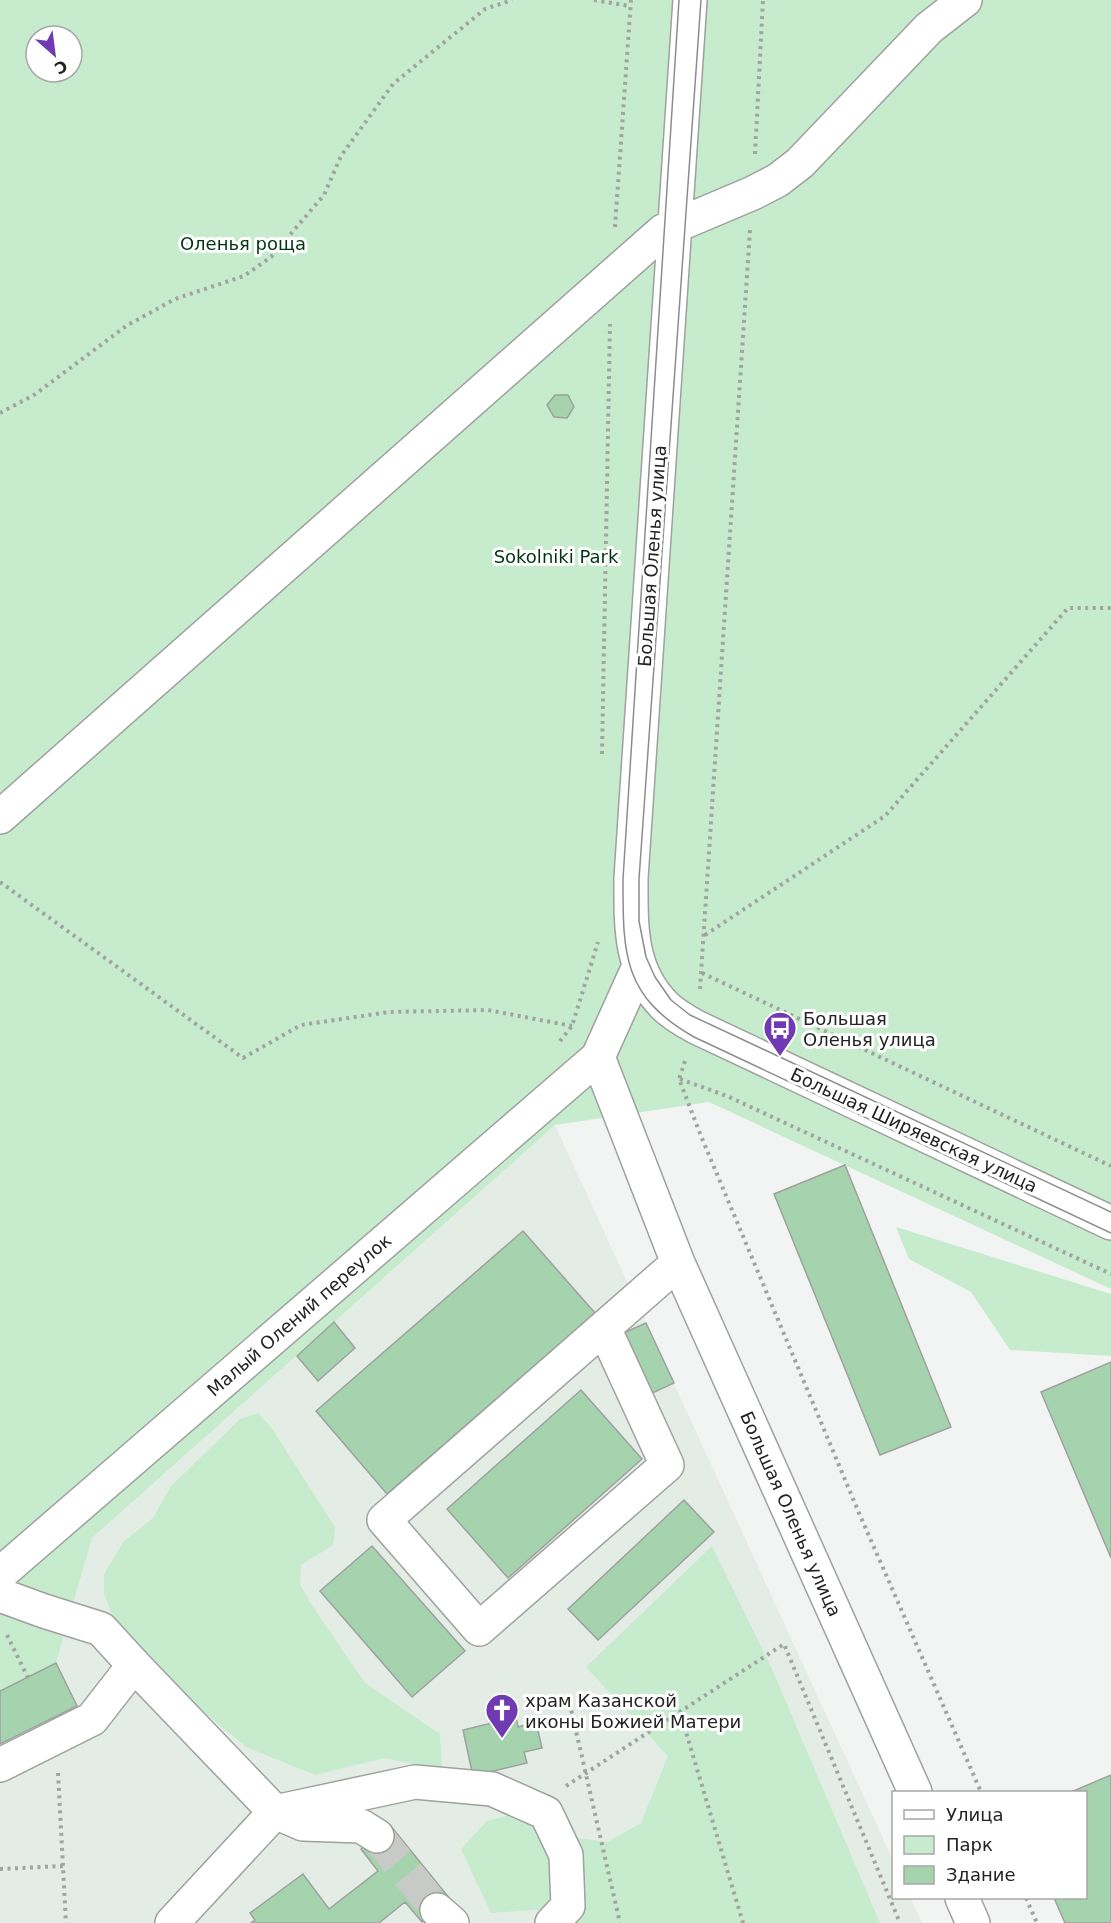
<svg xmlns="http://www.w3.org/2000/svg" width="1111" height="1923" viewBox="0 0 1111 1923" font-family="'DejaVu Sans',sans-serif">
<rect width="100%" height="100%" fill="#f1f4f2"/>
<path fill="#e3ede5" d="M 555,1125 L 893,1860 L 894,1898 L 911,1898 L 922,1923 L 0,1923 L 0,1691 L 56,1663 L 92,1538 Z"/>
<path fill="#c7eccd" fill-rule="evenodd" d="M 0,0 L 1111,0 L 1111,1289 L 709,1102 L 555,1125 L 92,1538 L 56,1663 L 0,1691 ZM 36,36 L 72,36 L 72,72 L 36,72 Z
M 896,1227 L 1111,1294 L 1111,1356 L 1010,1350 L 971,1292 L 909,1259 Z
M 258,1413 L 271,1427 L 335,1527 L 333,1545 L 301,1565 L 300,1584 L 309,1601 L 365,1683 L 440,1734 L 442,1770 L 385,1758 L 315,1775 L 246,1747 L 198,1707 L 114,1619 L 104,1594 L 104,1574 L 124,1541 L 153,1518 L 171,1486 L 240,1419 Z
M 712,1546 L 772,1669 L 880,1923 L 575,1923 L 561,1908 L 491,1913 L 461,1849 L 487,1821 L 559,1802 L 570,1837 L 607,1842 L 641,1823 L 668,1756 L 586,1667 Z"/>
<path fill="#a5d3ae" stroke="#9fa19f" stroke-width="1.5" d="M 555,395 L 568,395 L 574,407 L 567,418 L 554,417 L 547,405 Z
M 845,1165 L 951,1427 L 880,1455 L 774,1194 Z
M 523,1231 L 595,1313 L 387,1494 L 316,1411 Z
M 334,1322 L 355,1348 L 318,1381 L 297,1356 Z
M 646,1323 L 674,1383 L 646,1396 L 619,1335 Z
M 1111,1362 L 1111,1558 L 1041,1392 Z
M 581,1390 L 642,1459 L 508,1578 L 447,1509 Z
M 684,1500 L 714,1532 L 598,1640 L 568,1609 Z
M 372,1546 L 465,1651 L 412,1697 L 320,1591 Z
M 56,1663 L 77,1706 L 0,1744 L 0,1691 Z
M 516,1717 L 518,1727 L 536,1722 L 542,1748 L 524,1752 L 527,1763 L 473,1776 L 463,1730 Z
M 1111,1775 L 1111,1923 L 1065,1923 L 1054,1898 L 1086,1898 L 1086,1792 L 1071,1792 Z
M 390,1825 L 450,1899 L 422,1922 L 405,1902 L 379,1923 L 251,1923 L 255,1920 L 250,1913 L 303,1874 L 329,1909 L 378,1871 L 361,1849 Z"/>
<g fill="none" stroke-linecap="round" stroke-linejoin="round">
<path stroke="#c8cac8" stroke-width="33" stroke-dasharray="33 16" stroke-linecap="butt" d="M 377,1836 L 437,1910"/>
<defs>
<path id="minor" d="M 690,0 L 631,878 C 631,926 629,970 665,1006 C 674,1015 685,1021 696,1027 L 1111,1223
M 0,817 L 663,231 L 753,193 L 778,180 L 800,163 L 929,28 L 965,0
M 639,966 L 598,1057 L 678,1263 L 915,1792
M 604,1328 L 667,1465 L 479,1629 L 384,1520 L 678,1263
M 0,1574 L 598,1057
M 0,1595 L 44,1611 L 101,1629 L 134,1665 L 92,1719 L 0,1765
M 134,1665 L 275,1812 L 415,1782 L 492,1789 L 546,1813 L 566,1855 L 568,1906 L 552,1923
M 962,1898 L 973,1923
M 437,1910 L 452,1923
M 172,1923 L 275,1812 L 303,1824 L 361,1826 L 377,1836"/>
</defs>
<use href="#minor" stroke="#9ea19e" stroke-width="36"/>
<path stroke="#a2a4a2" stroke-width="4" stroke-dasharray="3 4.5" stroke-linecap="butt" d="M 594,0 L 630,6
M 755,154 L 763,0
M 615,227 L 631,0
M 0,413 L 34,395 L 126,326 L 175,299 L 244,276 L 271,257 L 324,195 L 341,156 L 393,84 L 485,9 L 512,0
M 602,754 L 610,324
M 0,882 L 243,1058 L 301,1025 L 389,1012 L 488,1010 L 572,1026
M 705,935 L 885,816 L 1068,608 L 1111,608
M 702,973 L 1111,1166
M 700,989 L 750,230
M 560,1041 L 572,1026 L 598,942
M 685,1061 L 679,1079 L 701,1136 L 859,1513 L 981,1792
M 680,1079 L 727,1096 L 1111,1274
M 7,1635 L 28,1678
M 568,1696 L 620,1923
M 680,1712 L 743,1923
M 58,1773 L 66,1923
M 566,1786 L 784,1644 L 900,1923
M 0,1869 L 63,1866
M 1026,1898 L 1037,1923"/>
<use href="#minor" stroke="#fff" stroke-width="33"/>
<path stroke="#8b8d8c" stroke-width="1.5" d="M 679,0 L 623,879 C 623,953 622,996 694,1037 L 1111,1233
M 701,0 L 639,879 L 639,921 L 646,957 L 655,977 L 671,1000 L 690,1015 L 1111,1212"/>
</g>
<defs>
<symbol id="bus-pin" viewBox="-11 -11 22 30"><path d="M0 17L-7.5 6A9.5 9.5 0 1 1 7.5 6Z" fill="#703bb2" stroke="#fff"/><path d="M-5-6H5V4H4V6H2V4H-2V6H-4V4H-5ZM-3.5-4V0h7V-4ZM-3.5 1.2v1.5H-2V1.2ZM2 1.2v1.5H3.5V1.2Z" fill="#fff"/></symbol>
<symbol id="church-pin" viewBox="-11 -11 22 30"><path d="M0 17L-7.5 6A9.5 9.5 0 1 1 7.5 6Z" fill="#703bb2" stroke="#fff"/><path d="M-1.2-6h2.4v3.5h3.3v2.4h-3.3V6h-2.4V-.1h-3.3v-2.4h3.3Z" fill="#fff"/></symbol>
</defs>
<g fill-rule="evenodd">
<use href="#bus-pin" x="761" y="1009" width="38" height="52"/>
<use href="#church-pin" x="483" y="1691" width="38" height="52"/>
</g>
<g text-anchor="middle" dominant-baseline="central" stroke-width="6" stroke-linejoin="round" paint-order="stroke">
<g font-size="18" fill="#003614" stroke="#fff">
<text x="243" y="243">Оленья роща</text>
<text x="556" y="556">Sokolniki Park</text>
</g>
<g font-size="18" fill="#222322" stroke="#fff">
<text transform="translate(652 556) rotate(-86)">Большая Оленья улица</text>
<text transform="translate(914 1130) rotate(25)">Большая Ширяевская улица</text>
<text transform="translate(299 1315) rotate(-41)">Малый Олений переулок</text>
<text transform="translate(791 1514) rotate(66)">Большая Оленья улица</text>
</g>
<g font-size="18" fill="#222322" stroke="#fff" text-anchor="start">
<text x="803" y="1018">Большая<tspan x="803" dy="21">Оленья улица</tspan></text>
<text x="525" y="1700">храм Казанской<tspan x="525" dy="21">иконы Божией Матери</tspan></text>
</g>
</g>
<rect x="892" y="1791" width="195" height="108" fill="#ffffff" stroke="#a7a7a7" stroke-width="1.5"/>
<rect x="904" y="1810" width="30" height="9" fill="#ffffff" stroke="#a7a7a7" stroke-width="1.5"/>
<text x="946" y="1821" font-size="18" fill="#222322">Улица</text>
<rect x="904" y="1836" width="30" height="18" fill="#c7eccd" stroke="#a7a7a7" stroke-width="1.5"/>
<text x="946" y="1851" font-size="18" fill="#222322">Парк</text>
<rect x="904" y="1866" width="30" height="18" fill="#a5d3ae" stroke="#a7a7a7" stroke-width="1.5"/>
<text x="946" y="1881" font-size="18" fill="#222322">Здание</text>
<g transform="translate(54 54) rotate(152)"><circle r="28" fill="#ffffff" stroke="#a7a7a7" stroke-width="1.5"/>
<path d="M0-4.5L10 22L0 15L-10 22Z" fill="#703bb2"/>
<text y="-9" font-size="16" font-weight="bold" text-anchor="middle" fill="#222322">С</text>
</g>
</svg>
